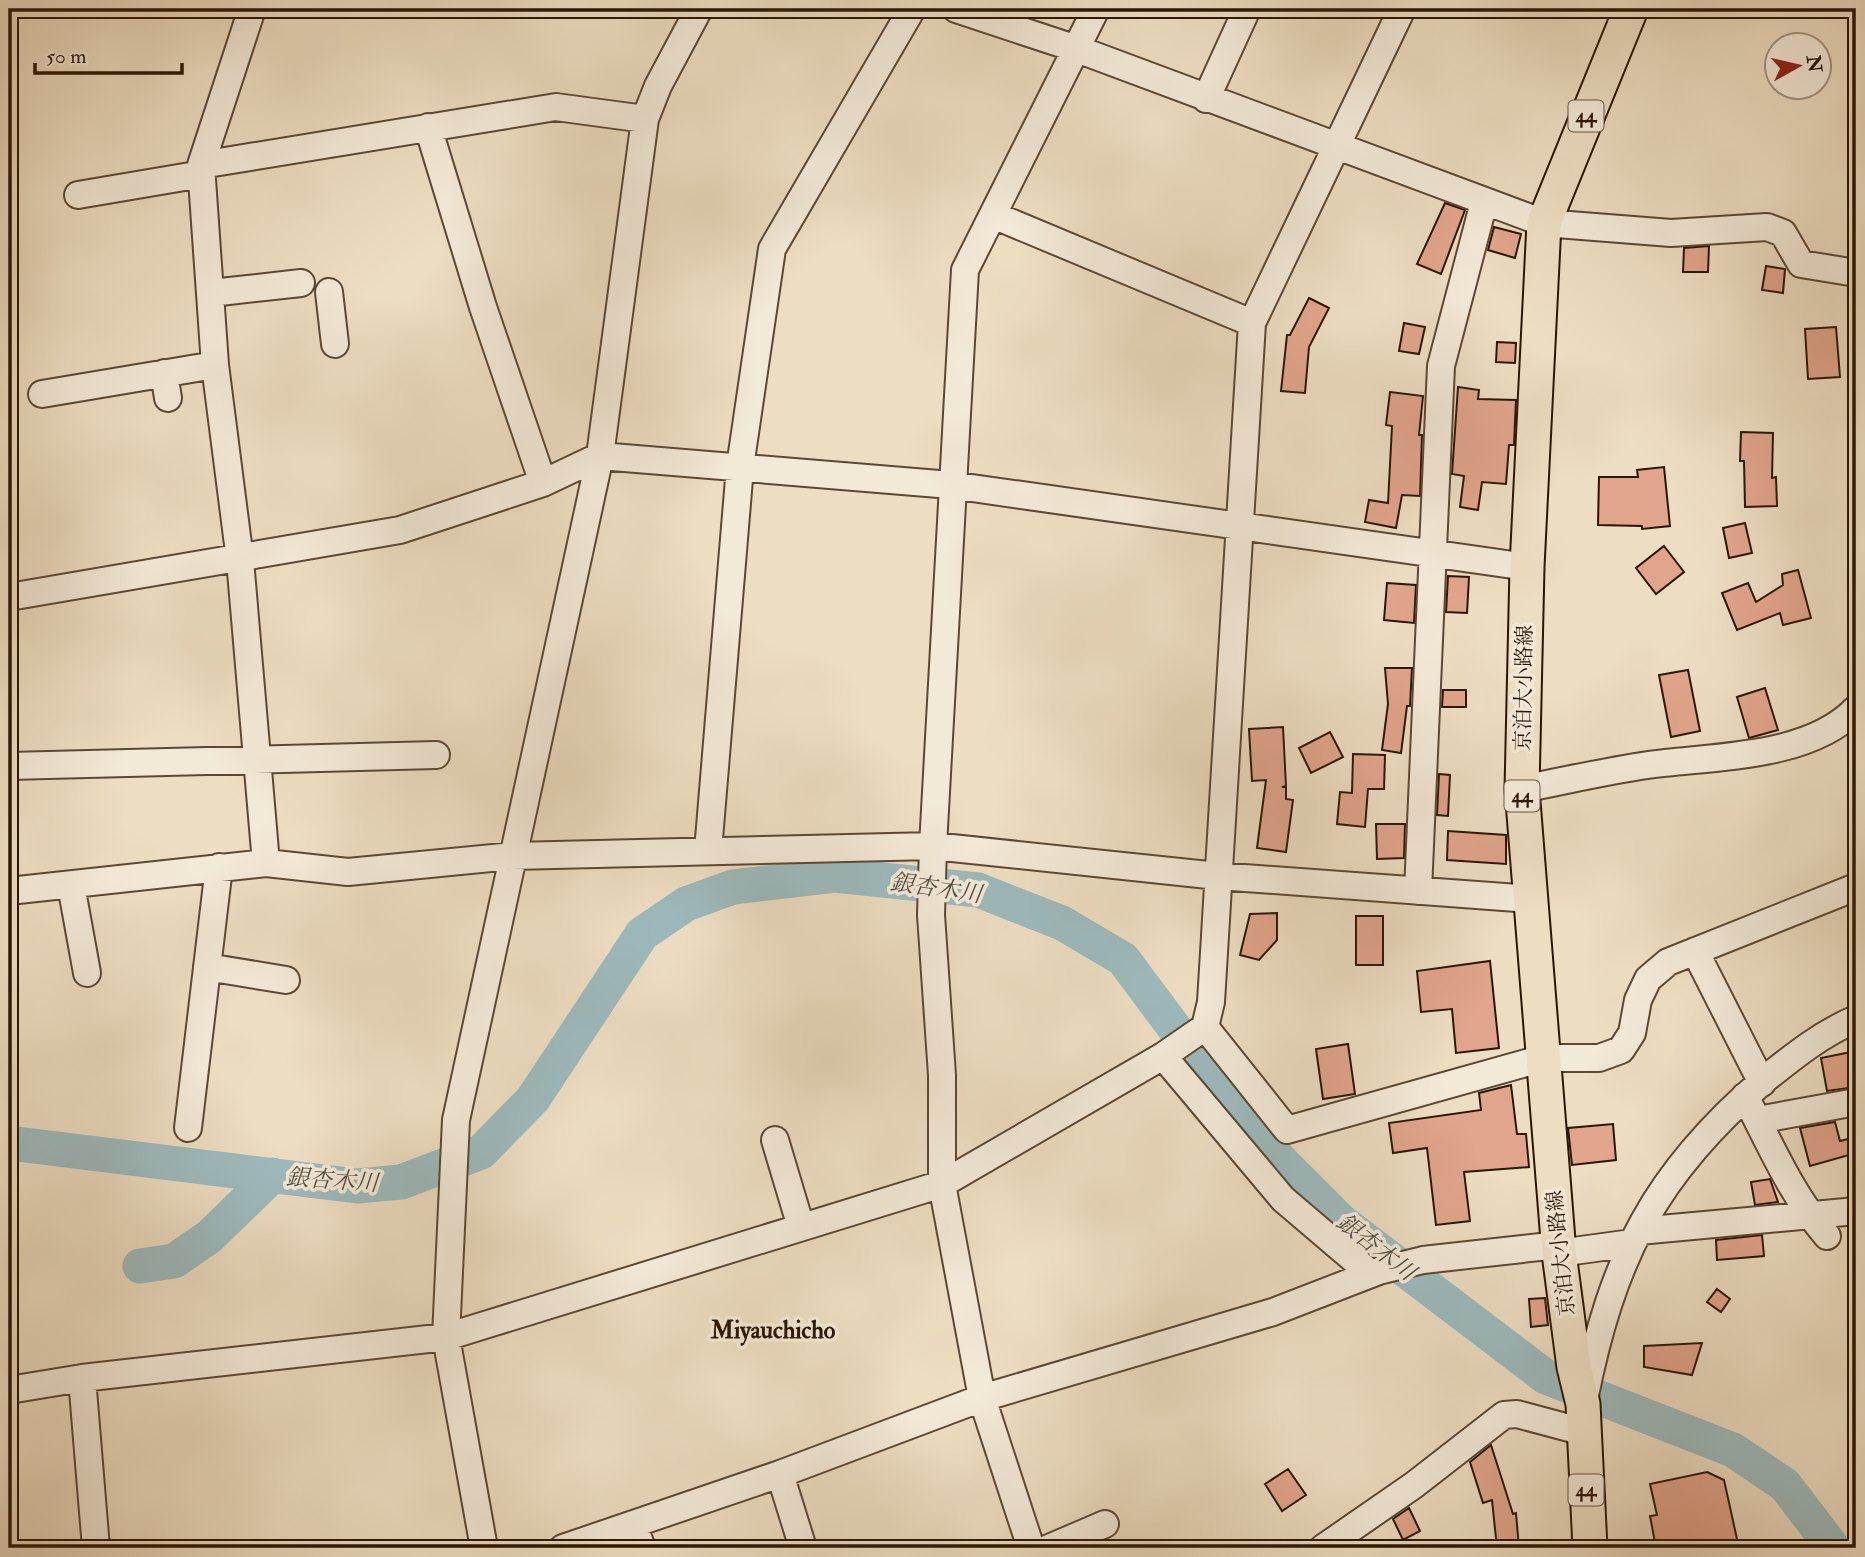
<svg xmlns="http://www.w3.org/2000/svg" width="1865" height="1557" viewBox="0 0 1865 1557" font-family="'IM FELL Double Pica','Noto Serif JP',serif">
<rect width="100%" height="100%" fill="#edddc2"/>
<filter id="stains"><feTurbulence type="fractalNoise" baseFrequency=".00286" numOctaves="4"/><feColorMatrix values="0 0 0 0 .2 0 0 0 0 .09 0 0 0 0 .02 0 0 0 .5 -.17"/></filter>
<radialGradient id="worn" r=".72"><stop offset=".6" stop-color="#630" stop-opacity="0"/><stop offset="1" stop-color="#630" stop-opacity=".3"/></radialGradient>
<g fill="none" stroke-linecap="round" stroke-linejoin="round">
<path stroke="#6f7873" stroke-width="6" d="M 1856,70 L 1851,102 L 1856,135"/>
<path stroke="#9dbabd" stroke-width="35" d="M 9,1143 L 357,1186 L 401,1182 L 481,1152 L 533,1099 L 642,934 L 686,904 L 733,887 L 835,875 L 978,890 L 1062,923 L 1123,959 L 1252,1132 L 1342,1222 L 1546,1377 L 1733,1450 L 1785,1485 L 1833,1548
M 140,1266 L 174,1261 L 209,1237 L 273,1175"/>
</g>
<path fill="#e1a48c" stroke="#2a1604" stroke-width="2" d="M 1445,203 L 1465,210 L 1441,274 L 1417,264 Z
M 1494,227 L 1521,234 L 1515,258 L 1488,250 Z
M 1709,246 L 1708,272 L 1683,272 L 1684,248 Z
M 1766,266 L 1785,269 L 1783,293 L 1762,290 Z
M 1309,298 L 1329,308 L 1309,347 L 1305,393 L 1281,391 L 1287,335 L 1290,335 Z
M 1404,323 L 1425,327 L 1419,354 L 1399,351 Z
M 1836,327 L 1840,377 L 1808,379 L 1805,329 Z
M 1497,342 L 1516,343 L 1515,363 L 1496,362 Z
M 1458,387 L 1479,390 L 1478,399 L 1516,400 L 1514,445 L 1509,445 L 1506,484 L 1482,482 L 1478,510 L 1460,507 L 1464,476 L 1452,474 Z
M 1390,392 L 1423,396 L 1419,435 L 1422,435 L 1420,496 L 1402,495 L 1396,528 L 1365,522 L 1369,500 L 1388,503 L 1392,426 L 1386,425 Z
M 1741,432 L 1773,433 L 1772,478 L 1776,477 L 1777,506 L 1745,507 L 1744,461 L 1740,461 Z
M 1664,467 L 1670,526 L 1642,529 L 1642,526 L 1598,525 L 1599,477 L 1638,477 L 1637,470 Z
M 1745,523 L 1752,553 L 1729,558 L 1723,528 Z
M 1664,546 L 1684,572 L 1656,594 L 1636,568 Z
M 1798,570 L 1811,618 L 1783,625 L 1780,613 L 1737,630 L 1722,593 L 1748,583 L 1756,602 L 1783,585 L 1782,574 Z
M 1448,576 L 1469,577 L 1467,613 L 1446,612 Z
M 1387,583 L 1416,585 L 1414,623 L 1384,620 Z
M 1385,668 L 1412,668 L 1410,706 L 1407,706 L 1401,753 L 1382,750 L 1388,704 Z
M 1688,670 L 1700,731 L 1671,737 L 1659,675 Z
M 1765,688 L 1778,730 L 1749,738 L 1737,697 Z
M 1443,690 L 1466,690 L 1466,707 L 1442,707 Z
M 1283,727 L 1286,786 L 1282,787 L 1286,787 L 1286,799 L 1293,800 L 1286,852 L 1257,848 L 1266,780 L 1252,781 L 1249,729 Z
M 1330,732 L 1343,757 L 1311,773 L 1299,748 Z
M 1353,754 L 1385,755 L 1384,789 L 1368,789 L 1365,827 L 1337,824 L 1340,792 L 1352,793 Z
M 1439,774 L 1450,775 L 1448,816 L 1437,815 Z
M 1376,824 L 1405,824 L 1404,858 L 1377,859 Z
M 1448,831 L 1506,835 L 1506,864 L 1447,860 Z
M 1277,913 L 1277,940 L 1259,960 L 1240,955 L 1250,914 Z
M 1356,916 L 1383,916 L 1383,965 L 1356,965 Z
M 1490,961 L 1499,1048 L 1456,1053 L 1452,1009 L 1421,1012 L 1417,971 Z
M 1348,1044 L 1355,1094 L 1323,1099 L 1316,1049 Z
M 1856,1051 L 1856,1087 L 1827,1091 L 1821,1058 Z
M 1511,1085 L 1517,1134 L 1526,1134 L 1529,1167 L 1464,1172 L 1470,1221 L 1436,1225 L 1427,1148 L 1393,1153 L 1389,1123 L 1481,1110 L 1479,1093 Z
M 1835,1122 L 1840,1141 L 1856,1137 L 1856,1153 L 1810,1166 L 1800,1128 Z
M 1613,1124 L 1616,1160 L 1572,1165 L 1568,1128 Z
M 1770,1179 L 1778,1202 L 1755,1205 L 1751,1182 Z
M 1762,1235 L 1764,1256 L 1717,1260 L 1716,1240 Z
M 1717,1289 L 1730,1299 L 1721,1312 L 1707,1302 Z
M 1545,1298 L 1548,1325 L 1531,1327 L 1529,1299 Z
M 1702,1343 L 1692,1375 L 1644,1367 L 1644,1346 Z
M 1491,1445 L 1513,1514 L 1516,1513 L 1519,1548 L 1497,1548 L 1492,1500 L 1483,1503 L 1470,1462 Z
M 1288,1469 L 1306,1495 L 1282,1511 L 1265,1484 Z
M 1707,1472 L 1724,1480 L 1739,1548 L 1656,1548 L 1650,1516 L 1657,1515 L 1650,1484 Z
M 1409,1508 L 1420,1531 L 1403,1540 L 1393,1519 Z"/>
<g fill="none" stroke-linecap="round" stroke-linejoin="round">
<defs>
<path id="minor" d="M 252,9 L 201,165 L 215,365 L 240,560 L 266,863
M 956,9 L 1077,49 L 1544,223 L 1671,233 L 1767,227 L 1783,233 L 1801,264 L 1856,273
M 1206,99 L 1247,9
M 428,127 L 483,307 L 543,483
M 201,165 L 556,107 L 645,119
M 78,195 L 202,174
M 993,215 L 1252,323
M 329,292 L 335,344
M 211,293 L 301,283
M 164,373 L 168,398
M 42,394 L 215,365
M 15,596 L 400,530 L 543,483 L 600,456 L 951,485 L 1527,567
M 9,766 L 436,755
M 1522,789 C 1564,781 1606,771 1648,765 C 1712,756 1808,759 1856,709
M 708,851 L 740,467 L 772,249 L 912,9
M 71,885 L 87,973
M 9,891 L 266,863 L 348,872 L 513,856 L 933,846 L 1218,876 L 1531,899
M 1418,891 L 1441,366 L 1484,202
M 1695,951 L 1762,1083
M 207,967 L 286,980
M 1205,1027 L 1287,1130 L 1544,1058 L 1599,1058 L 1621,1050 L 1632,1033 L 1638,1000 L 1648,979 L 1668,962 L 1856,887
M 1163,1056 L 1283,1199 L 1371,1274
M 1745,1096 C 1770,1144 1791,1194 1827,1236
M 1758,1120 L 1856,1102
M 188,1128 L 219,867
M 775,1140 L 801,1227
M 1639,1231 L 1856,1211
M 1559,1253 L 1632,1243
M 82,1378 L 96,1548
M 9,1390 L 82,1378 L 446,1337 L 942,1184 L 1163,1056 L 1205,1027 L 1211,1002 L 1252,323 L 1402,9
M 1584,1400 C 1612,1259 1654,1174 1764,1080 C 1794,1056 1821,1034 1856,1019
M 780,1474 L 803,1548
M 633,1524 L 642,1548
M 484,1548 L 446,1337 L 456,1120 L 600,456 L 645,119 L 658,86 L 699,9
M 563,1548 L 780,1474 L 982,1398 L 1273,1312 L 1379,1271 L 1423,1260 L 1558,1245
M 1031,1548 L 982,1398 L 942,1184 L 942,1075 L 931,915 L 933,846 L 965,270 L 1096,9
M 1049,1548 L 1105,1524
M 1323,1548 L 1414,1485 L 1504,1415 L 1517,1414 L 1584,1432"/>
<path id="major" d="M 1590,1548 L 1583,1404 L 1574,1367 L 1559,1253 L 1522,789 L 1527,567 L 1544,223 L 1631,9"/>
</defs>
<use href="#minor" stroke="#5b4834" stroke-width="30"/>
<use href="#major" stroke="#2a1604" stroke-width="37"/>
<use href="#minor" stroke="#f3e9d7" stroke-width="26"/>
<use href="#major" stroke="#edddc2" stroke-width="33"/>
</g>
<g text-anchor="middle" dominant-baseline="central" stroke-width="7" stroke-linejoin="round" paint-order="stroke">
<g fill="#f3e9d7" stroke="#665543" stroke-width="2">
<rect x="1568.5" y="100.5" width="35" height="31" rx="5"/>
<rect x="1504.5" y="780.5" width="35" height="31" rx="5"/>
<rect x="1568.5" y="1474.5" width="35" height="31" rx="5"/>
</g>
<g font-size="19" font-weight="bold" fill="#2a1604">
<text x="1586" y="116">44</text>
<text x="1522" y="796">44</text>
<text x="1586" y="1490">44</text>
</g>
<g font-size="21" fill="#2a1604" stroke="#f3e9d7">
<text transform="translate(1524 688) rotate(-89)">京泊大小路線</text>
<text transform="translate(1561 1253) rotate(-96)">京泊大小路線</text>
</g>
<g font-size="23" font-style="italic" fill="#524f45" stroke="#f3e9d7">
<text transform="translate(936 888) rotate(8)">銀杏木川</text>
<text transform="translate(332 1180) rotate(4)">銀杏木川</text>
<text transform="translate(1376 1247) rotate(38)">銀杏木川</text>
</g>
<g font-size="24" font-weight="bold" fill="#2a1604" stroke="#f3e9d7">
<text x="773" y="1330">Miyauchicho</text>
</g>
</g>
<rect width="1865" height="1557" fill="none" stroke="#edddc2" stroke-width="35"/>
<rect x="10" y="10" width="1844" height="1536" fill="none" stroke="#2a1604" stroke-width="3.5"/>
<rect x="18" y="18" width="1830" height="1522" fill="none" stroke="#2a1604" stroke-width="2"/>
<g transform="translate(1798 66) rotate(82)"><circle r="33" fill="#f3e9d7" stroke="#a39583" stroke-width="2"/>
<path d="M0-5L12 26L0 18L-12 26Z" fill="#8f2418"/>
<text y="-10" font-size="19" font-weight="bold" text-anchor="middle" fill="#2a1604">N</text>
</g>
<path d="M35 63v10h147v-10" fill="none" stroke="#2a1604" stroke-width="3.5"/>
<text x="46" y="63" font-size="21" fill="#2a1604" stroke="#f3e9d7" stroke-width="5" paint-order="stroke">50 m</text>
<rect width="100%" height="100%" filter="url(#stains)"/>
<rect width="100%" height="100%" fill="url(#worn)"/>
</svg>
